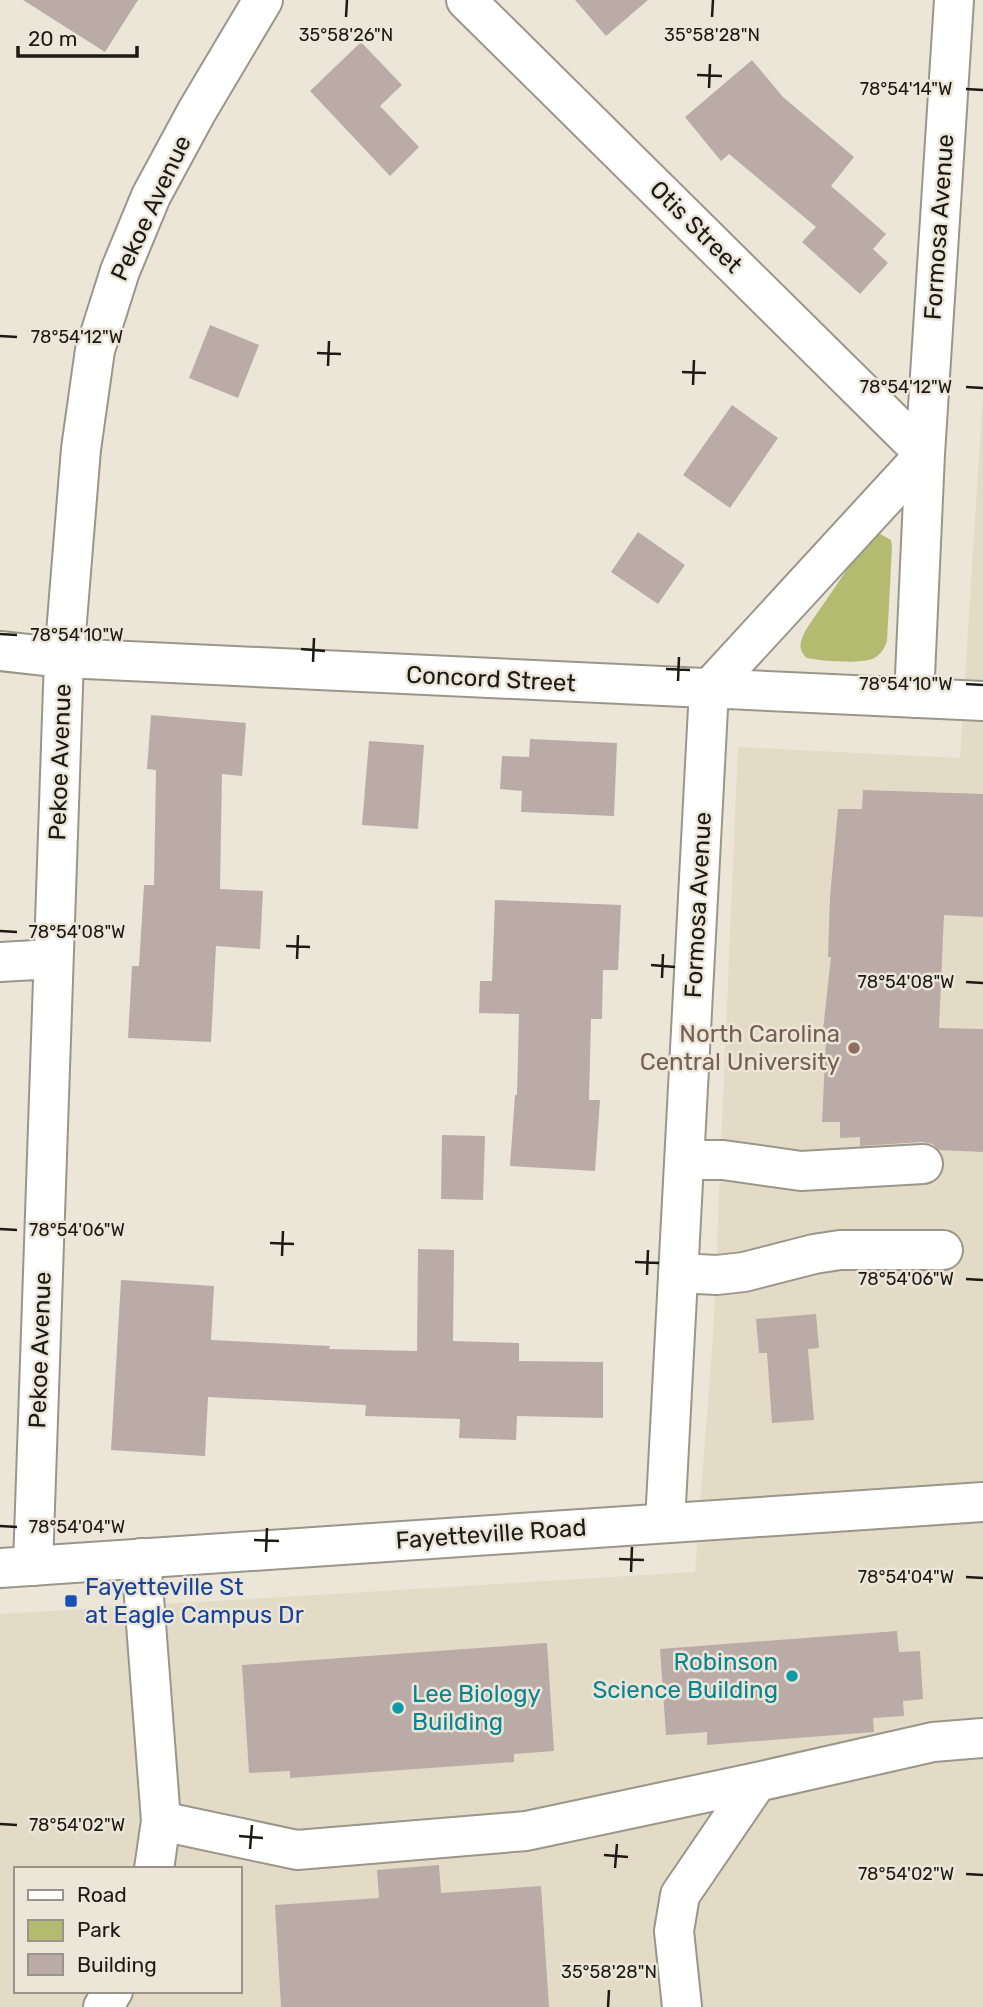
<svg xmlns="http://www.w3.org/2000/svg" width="983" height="2007" viewBox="0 0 983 2007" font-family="Rubik,sans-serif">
<rect width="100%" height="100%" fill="#ebe6d8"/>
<path fill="#e3dbc6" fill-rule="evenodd" d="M 983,393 L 983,2007 L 0,2007 L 0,1614 L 695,1572 L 713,1337 L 738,747 L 960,758 ZM 16,1869 L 240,1869 L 240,1991 L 16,1991 Z"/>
<path fill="#b3bb71" d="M 880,534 L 891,540 L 892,548 L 887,641 C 884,649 880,656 872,659 C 858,664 821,661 807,658 C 796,649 801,639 807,628 L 868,539 Z"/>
<path fill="#bbaba7" d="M 23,0 L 138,0 L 105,52 Z
M 575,0 L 648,0 L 606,36 Z
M 361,42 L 402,85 L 380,106 L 419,147 L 390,176 L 310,91 Z
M 752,60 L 783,97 L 854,157 L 831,186 L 886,234 L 873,249 L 888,263 L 860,294 L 802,242 L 816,227 L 729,154 L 721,161 L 685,117 Z
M 210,325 L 259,345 L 238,398 L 189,378 Z
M 732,405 L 778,438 L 730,508 L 683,475 Z
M 638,532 L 685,565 L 658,604 L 611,572 Z
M 151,715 L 246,723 L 242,776 L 222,774 L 220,889 L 263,891 L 260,949 L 216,946 L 211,1042 L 128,1038 L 132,966 L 139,966 L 144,885 L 154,885 L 156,770 L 147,769 Z
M 530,739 L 617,743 L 614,816 L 521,812 L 522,791 L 500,789 L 502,756 L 529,757 Z
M 369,741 L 424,745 L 418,829 L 362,825 Z
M 863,790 L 983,794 L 983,917 L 944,915 L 939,1028 L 983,1029 L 983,1152 L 939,1150 L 932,1144 L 922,1142 L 860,1146 L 860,1137 L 840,1138 L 840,1122 L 822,1122 L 826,1039 L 822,1039 L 831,957 L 828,957 L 830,897 L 838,809 L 862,809 Z
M 495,900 L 621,905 L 618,970 L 603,970 L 602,1019 L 591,1019 L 589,1100 L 600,1100 L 595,1171 L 510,1166 L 515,1095 L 517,1095 L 519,1014 L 479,1013 L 480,981 L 492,981 Z
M 442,1135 L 485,1136 L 483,1200 L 441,1199 Z
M 418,1249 L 454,1250 L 453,1341 L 519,1343 L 519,1361 L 603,1362 L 603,1418 L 517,1416 L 516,1440 L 459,1438 L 460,1419 L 365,1416 L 366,1405 L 208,1397 L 205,1456 L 111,1450 L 121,1280 L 214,1286 L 211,1340 L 330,1346 L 329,1349 L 417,1351 Z
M 816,1314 L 819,1348 L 808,1349 L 814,1420 L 772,1423 L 767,1353 L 759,1353 L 756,1319 Z
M 897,1631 L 899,1652 L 920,1651 L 923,1699 L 903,1701 L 904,1716 L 873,1718 L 874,1732 L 707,1745 L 707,1732 L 666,1735 L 660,1649 Z
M 547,1643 L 554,1751 L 514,1754 L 514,1762 L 290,1778 L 290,1771 L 249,1773 L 242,1665 Z
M 439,1865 L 441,1893 L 541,1886 L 549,2007 L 281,2007 L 275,1905 L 379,1898 L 377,1870 Z"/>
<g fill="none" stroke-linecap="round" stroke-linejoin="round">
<defs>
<path id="minor" d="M 466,0 L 925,454
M 0,651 L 64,658 L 983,701
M 914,698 L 925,454 L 954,0
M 0,962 L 53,959
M 684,1160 L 723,1160 L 801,1171 L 923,1164
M 678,1273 L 717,1275 L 744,1272 L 814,1254 L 840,1250 L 943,1250
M 665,1523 L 709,689 L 925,454
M 141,1558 L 161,1821 L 154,1869
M 33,1566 L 64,658 L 81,449 L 95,350 L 120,271 L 151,196 L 197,111 L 263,0
M 161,1821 L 297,1850 L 526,1831 L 757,1782 L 933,1742 L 983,1738
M 103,2007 L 113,1991
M 682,2007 L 674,1931 L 680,1895 L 757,1782"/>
<path id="major" d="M 0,1568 L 983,1502"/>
</defs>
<use href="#minor" stroke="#9a9689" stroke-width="42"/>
<use href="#major" stroke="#9a9689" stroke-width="42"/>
<use href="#minor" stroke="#fff" stroke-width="38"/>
<use href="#major" stroke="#fff" stroke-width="38"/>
</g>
<path fill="none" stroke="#1c1a15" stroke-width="2.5" d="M 346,17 L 347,0M 712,17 L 713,0M 697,75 L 722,76M 709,88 L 710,64M 966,89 L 983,90M 0,336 L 17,337M 317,353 L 341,354M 328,366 L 329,341M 682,372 L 706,373M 693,385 L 694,360M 966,387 L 983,388M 0,634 L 17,635M 301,649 L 325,651M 313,662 L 314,638M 666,669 L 690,670M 678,681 L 679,657M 966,684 L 983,685M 0,931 L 17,932M 286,946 L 310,947M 297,959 L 298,935M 651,965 L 675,967M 662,978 L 663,954M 966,982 L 983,983M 0,1229 L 17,1230M 270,1243 L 294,1244M 282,1256 L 283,1231M 635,1262 L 659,1263M 647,1275 L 648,1250M 966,1279 L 983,1280M 0,1526 L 17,1527M 254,1540 L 279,1541M 266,1552 L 267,1528M 619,1559 L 644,1560M 631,1572 L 632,1547M 966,1577 L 983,1578M 0,1824 L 17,1825M 239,1836 L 263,1838M 250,1849 L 252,1825M 604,1855 L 628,1857M 615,1868 L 617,1844M 966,1874 L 983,1875M 608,2007 L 609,1990"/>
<circle fill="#8d6e63" stroke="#ebe6d8" stroke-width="2.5" cx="854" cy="1048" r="7"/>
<rect fill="#1a4fb4" stroke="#ebe6d8" stroke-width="2.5" x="64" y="1594" width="14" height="14" rx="3.5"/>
<g fill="#0f9aa8" stroke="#ebe6d8" stroke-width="2.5">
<circle cx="792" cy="1676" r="7"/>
<circle cx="398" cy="1708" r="7"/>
</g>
<g text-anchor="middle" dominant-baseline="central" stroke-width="5" stroke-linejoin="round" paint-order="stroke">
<g font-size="24" fill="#1c1a15" stroke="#ebe6d8">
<text transform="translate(151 208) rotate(-65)">Pekoe Avenue</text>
<text transform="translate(696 227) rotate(45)">Otis Street</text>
<text transform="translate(939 227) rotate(-86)">Formosa Avenue</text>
<text transform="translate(491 679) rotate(3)">Concord Street</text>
<text transform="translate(60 762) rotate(-88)">Pekoe Avenue</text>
<text transform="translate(698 905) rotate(-87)">Formosa Avenue</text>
<text transform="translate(40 1350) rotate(-88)">Pekoe Avenue</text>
<text transform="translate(491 1534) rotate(-4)">Fayetteville Road</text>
</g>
<g font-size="24" fill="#785e54" stroke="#ebe6d8" text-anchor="end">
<text x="840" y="1034">North Carolina<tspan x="840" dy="28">Central University</tspan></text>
</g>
<g font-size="24" fill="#164399" stroke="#ebe6d8" text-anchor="start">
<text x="85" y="1587">Fayetteville St<tspan x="85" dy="28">at Eagle Campus Dr</tspan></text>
</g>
<g font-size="24" fill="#0d838f" stroke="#ebe6d8" text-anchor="end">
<text x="778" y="1662">Robinson<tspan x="778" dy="28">Science Building</tspan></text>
<text x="412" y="1694" text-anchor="start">Lee Biology<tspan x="412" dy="28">Building</tspan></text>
</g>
</g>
<g font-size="18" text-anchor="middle" fill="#1c1a15" stroke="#ebe6d8" stroke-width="5" stroke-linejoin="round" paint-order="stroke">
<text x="346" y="41">35°58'26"N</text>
<text x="712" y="41">35°58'28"N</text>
<text x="906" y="95">78°54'14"W</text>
<text x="77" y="343">78°54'12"W</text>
<text x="906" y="393">78°54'12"W</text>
<text x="77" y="641">78°54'10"W</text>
<text x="906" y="690">78°54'10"W</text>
<text x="77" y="938">78°54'08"W</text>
<text x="906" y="988">78°54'08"W</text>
<text x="77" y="1236">78°54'06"W</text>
<text x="906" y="1285">78°54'06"W</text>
<text x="77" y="1533">78°54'04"W</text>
<text x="906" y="1583">78°54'04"W</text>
<text x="77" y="1831">78°54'02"W</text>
<text x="906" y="1880">78°54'02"W</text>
<text x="609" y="1978">35°58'28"N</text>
</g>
<rect x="14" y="1867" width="228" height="126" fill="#ebe6d8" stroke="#98948a" stroke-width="2"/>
<rect x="28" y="1890" width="35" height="10" fill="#ffffff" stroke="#98948a" stroke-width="2"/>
<text x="77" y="1902" font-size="21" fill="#1c1a15">Road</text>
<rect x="28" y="1920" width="35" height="21" fill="#b3bb71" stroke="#98948a" stroke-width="2"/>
<text x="77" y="1937" font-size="21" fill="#1c1a15">Park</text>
<rect x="28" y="1954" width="35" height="21" fill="#bbaba7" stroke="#98948a" stroke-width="2"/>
<text x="77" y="1972" font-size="21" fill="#1c1a15">Building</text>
<path d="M18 46v10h119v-10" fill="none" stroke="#1c1a15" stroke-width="3.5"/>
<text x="28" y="46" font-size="21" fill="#1c1a15" stroke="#ebe6d8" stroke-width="5" paint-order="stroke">20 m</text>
</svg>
